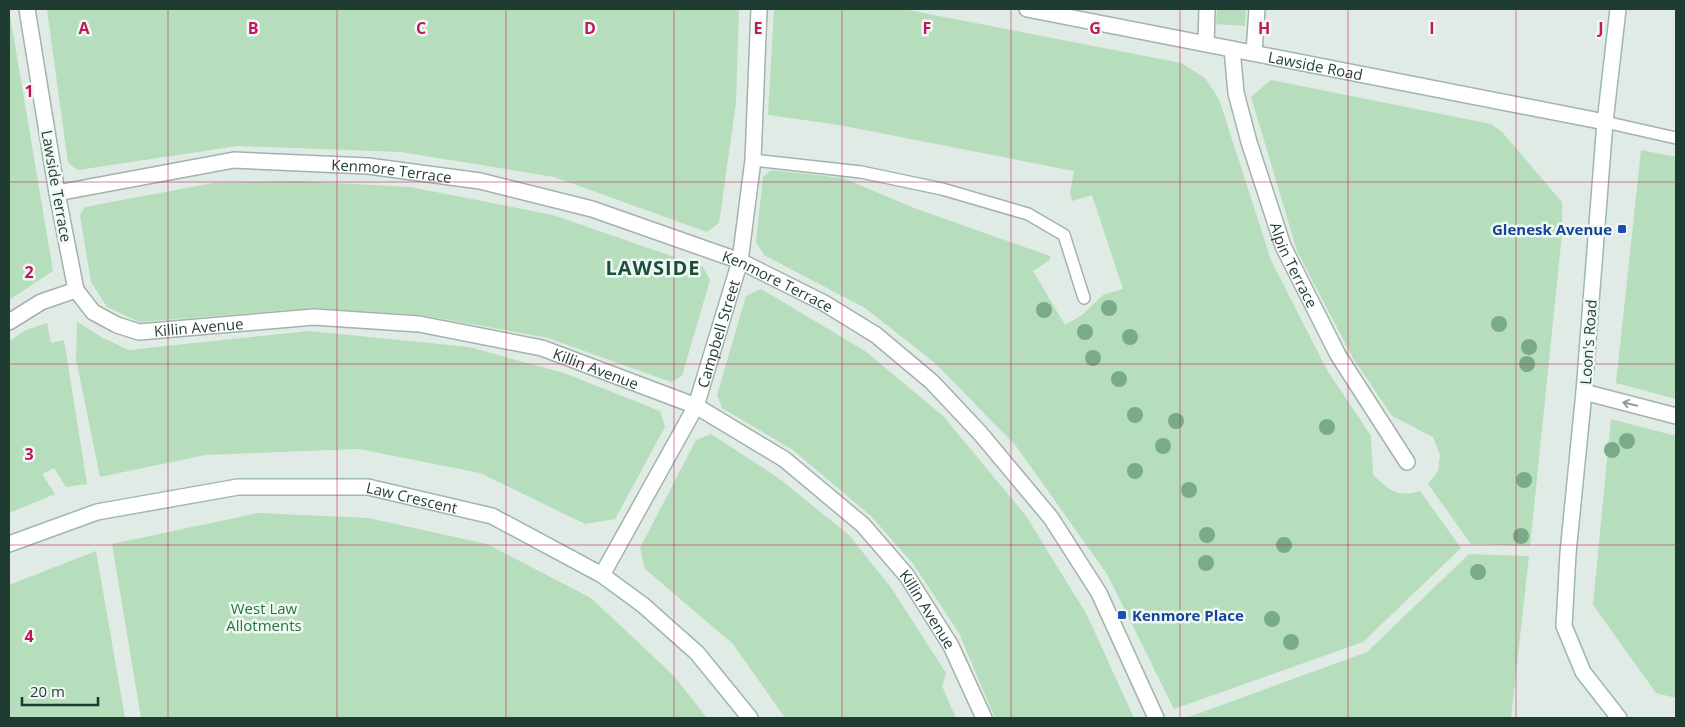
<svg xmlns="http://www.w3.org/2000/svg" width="1685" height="727" viewBox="0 0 1685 727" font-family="'Open Sans',sans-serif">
<rect width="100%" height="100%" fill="#dfebe4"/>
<path fill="#b6debd" d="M 9,9 L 53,271 L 9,300 Z
M 47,9 L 739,9 L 736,103 L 719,223 L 707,232 L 554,177 L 401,152 L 237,146 L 78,170 L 68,163 Z
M 774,9 L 903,9 L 1181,63 L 1205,78 L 1219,99 L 1271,260 L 1327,370 L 1371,436 L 1373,475 C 1389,490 1397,498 1420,491 L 1461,548 L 1363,642 L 1174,709 L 1107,574 L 1016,446 L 935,363 L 865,308 L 764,255 L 756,242 L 763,177 L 771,170 L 843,178 L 914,208 L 1050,256 L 1050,260 L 1033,271 L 1065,325 L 1082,315 L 1103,295 L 1123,289 L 1092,195 L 1072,201 L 1070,193 L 1074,171 L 839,125 L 768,115 Z
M 1217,9 L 1246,9 L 1245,26 L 1216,24 Z
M 1271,80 L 1491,124 L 1502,132 L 1562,202 L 1562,234 L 1530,546 L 1471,544 L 1428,484 L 1438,471 L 1440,455 L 1433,437 L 1392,416 L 1353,358 L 1297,251 L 1251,97 Z
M 1641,150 L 1676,157 L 1676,399 L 1616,383 Z
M 297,181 L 410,187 L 553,215 L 703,267 L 710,280 L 682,376 L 671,382 L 548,338 L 421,315 L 314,308 L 139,322 L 107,307 L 91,282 L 80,215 L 85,207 L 213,183 Z
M 761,289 L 865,351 L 943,416 L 1026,516 L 1087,615 L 1134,718 L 995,718 L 959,633 L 914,565 L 871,516 L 793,450 L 722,408 L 717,395 L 746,296 Z
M 77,322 L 103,338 L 129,350 L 309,331 L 469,347 L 564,373 L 660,411 L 665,427 L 615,519 L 585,524 L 480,473 L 359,449 L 205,455 L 100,477 L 76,359 Z
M 47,323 L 51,343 L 64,340 L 87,484 L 66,487 L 54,468 L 42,474 L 55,494 L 9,513 L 9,341 L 26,330 Z
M 1611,419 L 1676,436 L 1676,698 L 1656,693 L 1593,605 Z
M 711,434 L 777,477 L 849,535 L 892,589 L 946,673 L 942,686 L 956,718 L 785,718 L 733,644 L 645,569 L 640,548 L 696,440 Z
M 258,513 L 368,518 L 487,544 L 591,598 L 674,676 L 707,718 L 141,718 L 112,544 Z
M 96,551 L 125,718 L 9,718 L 9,585 Z
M 1469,554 L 1529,556 L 1511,718 L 1186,718 L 1367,652 Z"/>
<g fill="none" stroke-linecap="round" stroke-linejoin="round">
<defs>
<path id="lane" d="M 1605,122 L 1676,138
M 753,160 L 861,172 L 942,189 L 1028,214 L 1064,235 L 1084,298"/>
<g id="street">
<path id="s1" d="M 1027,9 L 1605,122"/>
<path d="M 1206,44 L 1207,9"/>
<path id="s2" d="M 1232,49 L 1236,93 L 1249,142 L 1283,246 L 1338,355 L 1407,462"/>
<path d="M 1254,53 L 1257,9"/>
<path id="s3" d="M 57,193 L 234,160 L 368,166 L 480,181 L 592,209 L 740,261 L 824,303 L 876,335 L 932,382 L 980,433 L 1051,518 L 1099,593 L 1156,718"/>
<path id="s4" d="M 76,290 L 93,312 L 117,325 L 139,332 L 314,317 L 419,324 L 542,348 L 696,406 L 784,459 L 863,525 L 907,576 L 951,646 L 984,718"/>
<path d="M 9,322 L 41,302 L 76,290 L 57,193 L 27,9"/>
<path d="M 1584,392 L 1676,416"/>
<path id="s5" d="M 602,575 L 696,406 L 740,261 L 753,160 L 759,9"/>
</g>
<g id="secondary">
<path d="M 1618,9 L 1605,122 L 1584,392 L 1568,553 L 1564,626 L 1583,672 L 1619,718"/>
<path id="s6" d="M 9,544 L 97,512 L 238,487 L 368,487 L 492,516 L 602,575 L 643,605 L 697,653 L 750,718"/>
</g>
</defs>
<use href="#lane" stroke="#a2b3ab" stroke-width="14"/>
<use href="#street" stroke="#a2b3ab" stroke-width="18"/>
<use href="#secondary" stroke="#9db8ac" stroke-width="18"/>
<use href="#lane" stroke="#fff" stroke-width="11"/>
<use href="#street" stroke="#fff" stroke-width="15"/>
<use href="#secondary" stroke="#fff" stroke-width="15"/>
</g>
<g fill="#79ab89">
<circle cx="1109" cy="308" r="8"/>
<circle cx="1044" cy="310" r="8"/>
<circle cx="1499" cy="324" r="8"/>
<circle cx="1085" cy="332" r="8"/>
<circle cx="1130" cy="337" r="8"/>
<circle cx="1529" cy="347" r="8"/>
<circle cx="1093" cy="358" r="8"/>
<circle cx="1527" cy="364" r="8"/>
<circle cx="1119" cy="379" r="8"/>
<circle cx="1135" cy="415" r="8"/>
<circle cx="1176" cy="421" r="8"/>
<circle cx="1327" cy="427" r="8"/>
<circle cx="1627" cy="441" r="8"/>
<circle cx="1163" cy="446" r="8"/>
<circle cx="1612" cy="450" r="8"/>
<circle cx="1135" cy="471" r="8"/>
<circle cx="1524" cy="480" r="8"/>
<circle cx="1189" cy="490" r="8"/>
<circle cx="1207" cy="535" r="8"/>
<circle cx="1521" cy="536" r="8"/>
<circle cx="1284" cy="545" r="8"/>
<circle cx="1206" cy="563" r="8"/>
<circle cx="1478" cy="572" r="8"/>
<circle cx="1272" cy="619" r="8"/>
<circle cx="1291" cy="642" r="8"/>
</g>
<defs><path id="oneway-shaft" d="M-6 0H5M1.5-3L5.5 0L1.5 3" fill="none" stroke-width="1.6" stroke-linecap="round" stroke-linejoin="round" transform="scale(1.25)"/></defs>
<use stroke="#8f9e98" href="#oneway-shaft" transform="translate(1630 404) rotate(-166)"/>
<path fill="none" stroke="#c2185b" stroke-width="1" stroke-opacity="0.55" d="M 168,9 L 168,718M 337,9 L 337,718M 506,9 L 506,718M 674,9 L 674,718M 842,9 L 842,718M 1011,9 L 1011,718M 1180,9 L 1180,718M 1348,9 L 1348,718M 1516,9 L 1516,718M 9,182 L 1676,182M 9,364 L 1676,364M 9,545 L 1676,545"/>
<g fill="#1a4fb4" stroke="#eff8f3" stroke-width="2">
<rect x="1617" y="224" width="10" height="10" rx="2.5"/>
<rect x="1117" y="610" width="10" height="10" rx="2.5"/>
</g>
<g text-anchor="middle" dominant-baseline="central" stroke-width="5" stroke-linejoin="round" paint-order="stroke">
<g font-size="15" fill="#1f3c32" stroke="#eff8f3">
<text stroke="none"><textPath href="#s1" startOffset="294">Lawside Road</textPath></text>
<text stroke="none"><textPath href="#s3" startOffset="338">Kenmore Terrace</textPath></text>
<text transform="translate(57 186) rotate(80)">Lawside Terrace</text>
<text stroke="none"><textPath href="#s2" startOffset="226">Alpin Terrace</textPath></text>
<text stroke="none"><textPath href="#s3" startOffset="742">Kenmore Terrace</textPath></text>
<text stroke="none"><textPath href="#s4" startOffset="138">Killin Avenue</textPath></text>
<text stroke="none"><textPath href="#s5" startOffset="269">Campbell Street</textPath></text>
<text transform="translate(1588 342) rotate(-86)">Loon's Road</text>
<text stroke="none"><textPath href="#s4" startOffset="542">Killin Avenue</textPath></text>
<text stroke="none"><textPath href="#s6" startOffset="412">Law Crescent</textPath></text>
<text stroke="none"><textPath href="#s4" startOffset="961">Killin Avenue</textPath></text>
</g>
<g font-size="15" font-weight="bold" fill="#164399" stroke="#eff8f3" text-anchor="end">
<text x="1612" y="229">Glenesk Avenue</text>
<text x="1132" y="615" text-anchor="start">Kenmore Place</text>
</g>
<g font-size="15" fill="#26763e" stroke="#eff8f3">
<text x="264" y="608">West Law<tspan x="264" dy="17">Allotments</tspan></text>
</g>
<g font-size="20" font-weight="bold" letter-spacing="1" fill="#194f3d" stroke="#eff8f3">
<text x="653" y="267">LAWSIDE</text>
</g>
</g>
<g font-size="16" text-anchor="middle" font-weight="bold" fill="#c2185b" stroke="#eff8f3" stroke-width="5" stroke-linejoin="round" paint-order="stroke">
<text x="84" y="34">A</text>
<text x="253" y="34">B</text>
<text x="421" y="34">C</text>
<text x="590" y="34">D</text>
<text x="758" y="34">E</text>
<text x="927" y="34">F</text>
<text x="1095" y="34">G</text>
<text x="1264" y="34">H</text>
<text x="1432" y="34">I</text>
<text x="1601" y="34">J</text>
<text x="29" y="97">1</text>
<text x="29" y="278">2</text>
<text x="29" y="460">3</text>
<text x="29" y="642">4</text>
</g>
<rect width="1685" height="727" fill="none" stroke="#1f3c32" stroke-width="20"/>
<path d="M22 697v8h76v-8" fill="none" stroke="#1f3c32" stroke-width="2.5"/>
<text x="30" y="697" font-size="15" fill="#1f3c32" stroke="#eff8f3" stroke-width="4" paint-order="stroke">20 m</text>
</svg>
